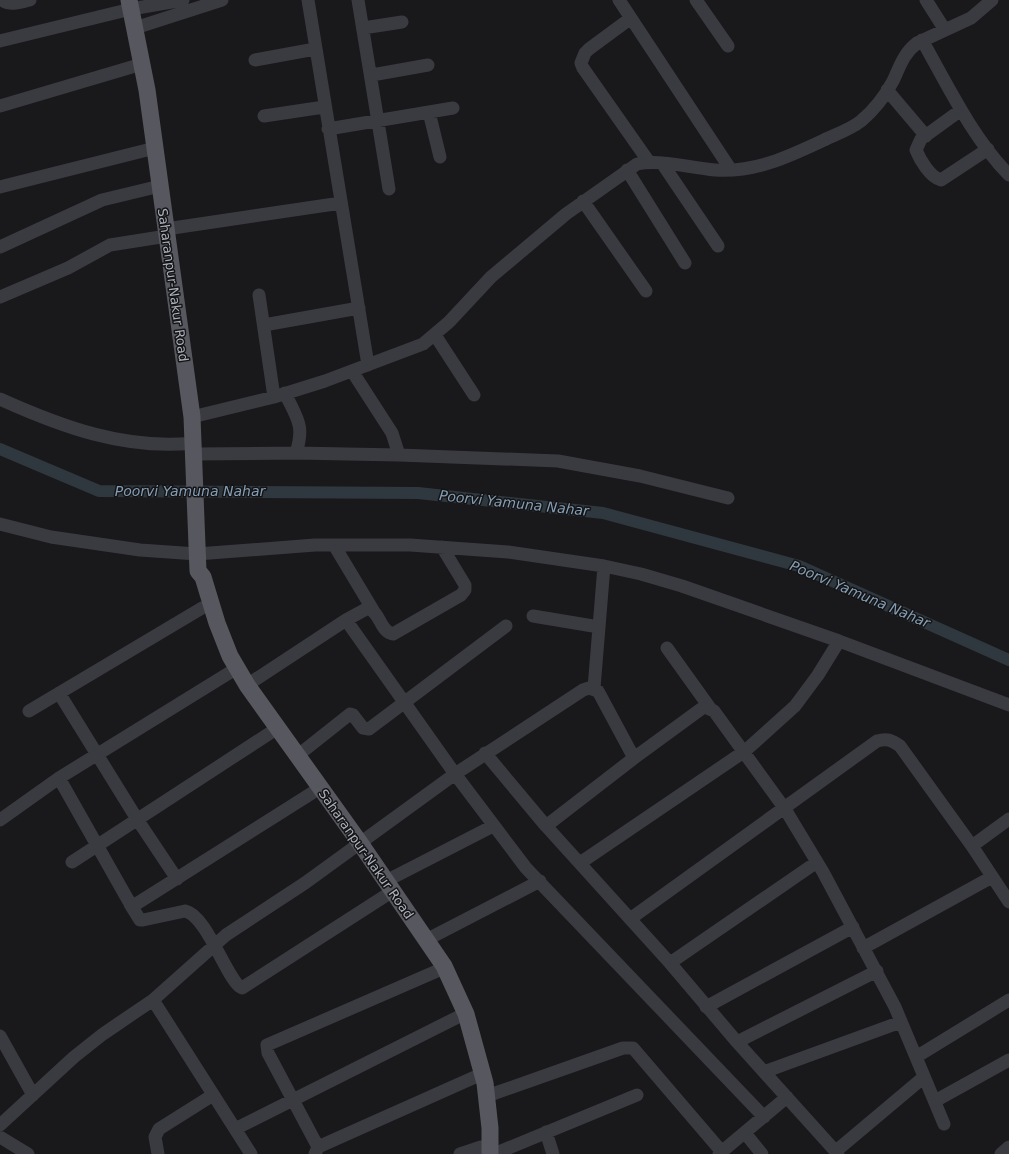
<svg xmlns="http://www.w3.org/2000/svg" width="1009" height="1154" viewBox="0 0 1009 1154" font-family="'DejaVu Sans',sans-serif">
<rect width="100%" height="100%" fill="#19191b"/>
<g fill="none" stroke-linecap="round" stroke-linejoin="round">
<path stroke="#2f383f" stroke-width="12" d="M 0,449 L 99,491 L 418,493 L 603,513 L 799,566 L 1009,660"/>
<path stroke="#3a3b40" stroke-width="13" d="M 2,0 C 10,6 21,2 30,0
M 308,0 L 368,365
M 358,0 L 389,189
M 619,0 L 731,170
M 696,0 L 728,46
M 926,0 L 945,30
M 631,18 L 589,49 L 585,53 L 581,63 L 583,68 L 649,162
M 135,28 L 222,0
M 363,28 L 402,22
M 922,40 C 948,86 972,137 1009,175
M 0,41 L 131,9 L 183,0
M 255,60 L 315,49
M 372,75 L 428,65
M 887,90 L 926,136
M 0,106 L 142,64
M 961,110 L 921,139 L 916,150 C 920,160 930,177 941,180 L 988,149
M 429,112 L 440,157
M 264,116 L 324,107
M 328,129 L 453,108
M 662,163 L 718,246
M 627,170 L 685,263
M 0,187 L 155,148
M 583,201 L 646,291
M 166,229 L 341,203
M 0,247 L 102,200 L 160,186
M 259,295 L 274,397
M 0,297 L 68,268 L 110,245 L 167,236
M 264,325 L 359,308
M 435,335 L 474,395
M 352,371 L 392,433 L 399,455
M 285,393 C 297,419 305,425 296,453
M 0,399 C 62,427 125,450 193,443
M 192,417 L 274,397 L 325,381 L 423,344 L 449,322 L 491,277 L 566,214 L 637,164 C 662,159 689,168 715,170 C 755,173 790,156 826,139 C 837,134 851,129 861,121 C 874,110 885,96 893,81 C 900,66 904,53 917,43 L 971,18 L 992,0
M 193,454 L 296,453 L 399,455 L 558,461 L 640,476 L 728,498
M 0,524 L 51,537 L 140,550 L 197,554 L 315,545 L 410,545 L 508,552 L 604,566 L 641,574 L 682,586 L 839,641 L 1009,705
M 334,545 L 373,610
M 533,616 L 599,627
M 346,620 L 368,608 C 381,613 380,632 393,634 L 461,595 L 465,590 L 465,585 L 442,547
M 667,648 L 710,708
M 247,685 L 346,620 L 455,774 L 526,868 L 764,1117
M 594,688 L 604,566
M 59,693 L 137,819 L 177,879
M 29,711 L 202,608
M 485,753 L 546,826 L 670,963 L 737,1042 L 838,1154
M 297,756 L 350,714 L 353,715 L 363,728 L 369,729 L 506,626
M 59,778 L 128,900 L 133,906 L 312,793
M 0,820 L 59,778 L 229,673
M 546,826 L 634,758 L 701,709 L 705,707 L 714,711 L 785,809 L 823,872 L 895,1007 L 944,1124
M 972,846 L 1009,819
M 72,862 L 270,733
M 580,863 L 745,751 L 795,706 L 818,675 L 839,641
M 386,881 L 493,826
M 130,904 L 140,920 L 143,920 L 185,911 C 207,915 228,983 242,988 L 385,896
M 630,919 L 877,741 C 887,738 891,740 900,746 L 972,846 L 1009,902
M 426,940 L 540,881
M 863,948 L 992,877
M 670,963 L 817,862
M 153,1000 L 251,1154
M 706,1007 L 853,927
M 0,1036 L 33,1095
M 737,1042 L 877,971
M 916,1057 L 1009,1000
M 764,1072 L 901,1022
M 487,1096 L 623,1048 L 633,1048 L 722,1152
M 935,1101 L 1009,1060
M 0,1125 L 74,1057 L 103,1034 L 153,1000 L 226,935 L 305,883 L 455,774 L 583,690 L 589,688 L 598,691 L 634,758
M 235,1129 L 458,1017
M 546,1132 L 553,1154
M 745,1133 L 762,1154
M 0,1137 L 28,1154
M 318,1147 L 268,1053 L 267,1045 L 437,971
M 836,1151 L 924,1077
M 158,1154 L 155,1137 L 159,1129 L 213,1095
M 315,1154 L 318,1147 L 475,1077
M 460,1154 L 481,1147
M 494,1154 L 637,1095
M 719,1154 L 787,1097
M 1001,1154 L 1009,1147"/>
<path stroke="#57585f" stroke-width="17" d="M 129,0 L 147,90 L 192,417 L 198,571 L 203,577 L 217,623 L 230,656 L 247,685 L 360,843 L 444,966 L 466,1014 L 485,1083 L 490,1128 L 490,1154"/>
</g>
<g text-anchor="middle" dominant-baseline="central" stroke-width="3" stroke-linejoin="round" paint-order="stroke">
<g font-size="13" fill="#acb1bb" stroke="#141416">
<text transform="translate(173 285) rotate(82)">Saharanpur-Nakur Road</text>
<text transform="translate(366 854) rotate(55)">Saharanpur-Nakur Road</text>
</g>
<g font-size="14" font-style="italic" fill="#859eb4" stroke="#141416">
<text x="190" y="491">Poorvi Yamuna Nahar</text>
<text transform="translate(514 503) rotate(6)">Poorvi Yamuna Nahar</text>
<text transform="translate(860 594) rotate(23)">Poorvi Yamuna Nahar</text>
</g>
</g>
</svg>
